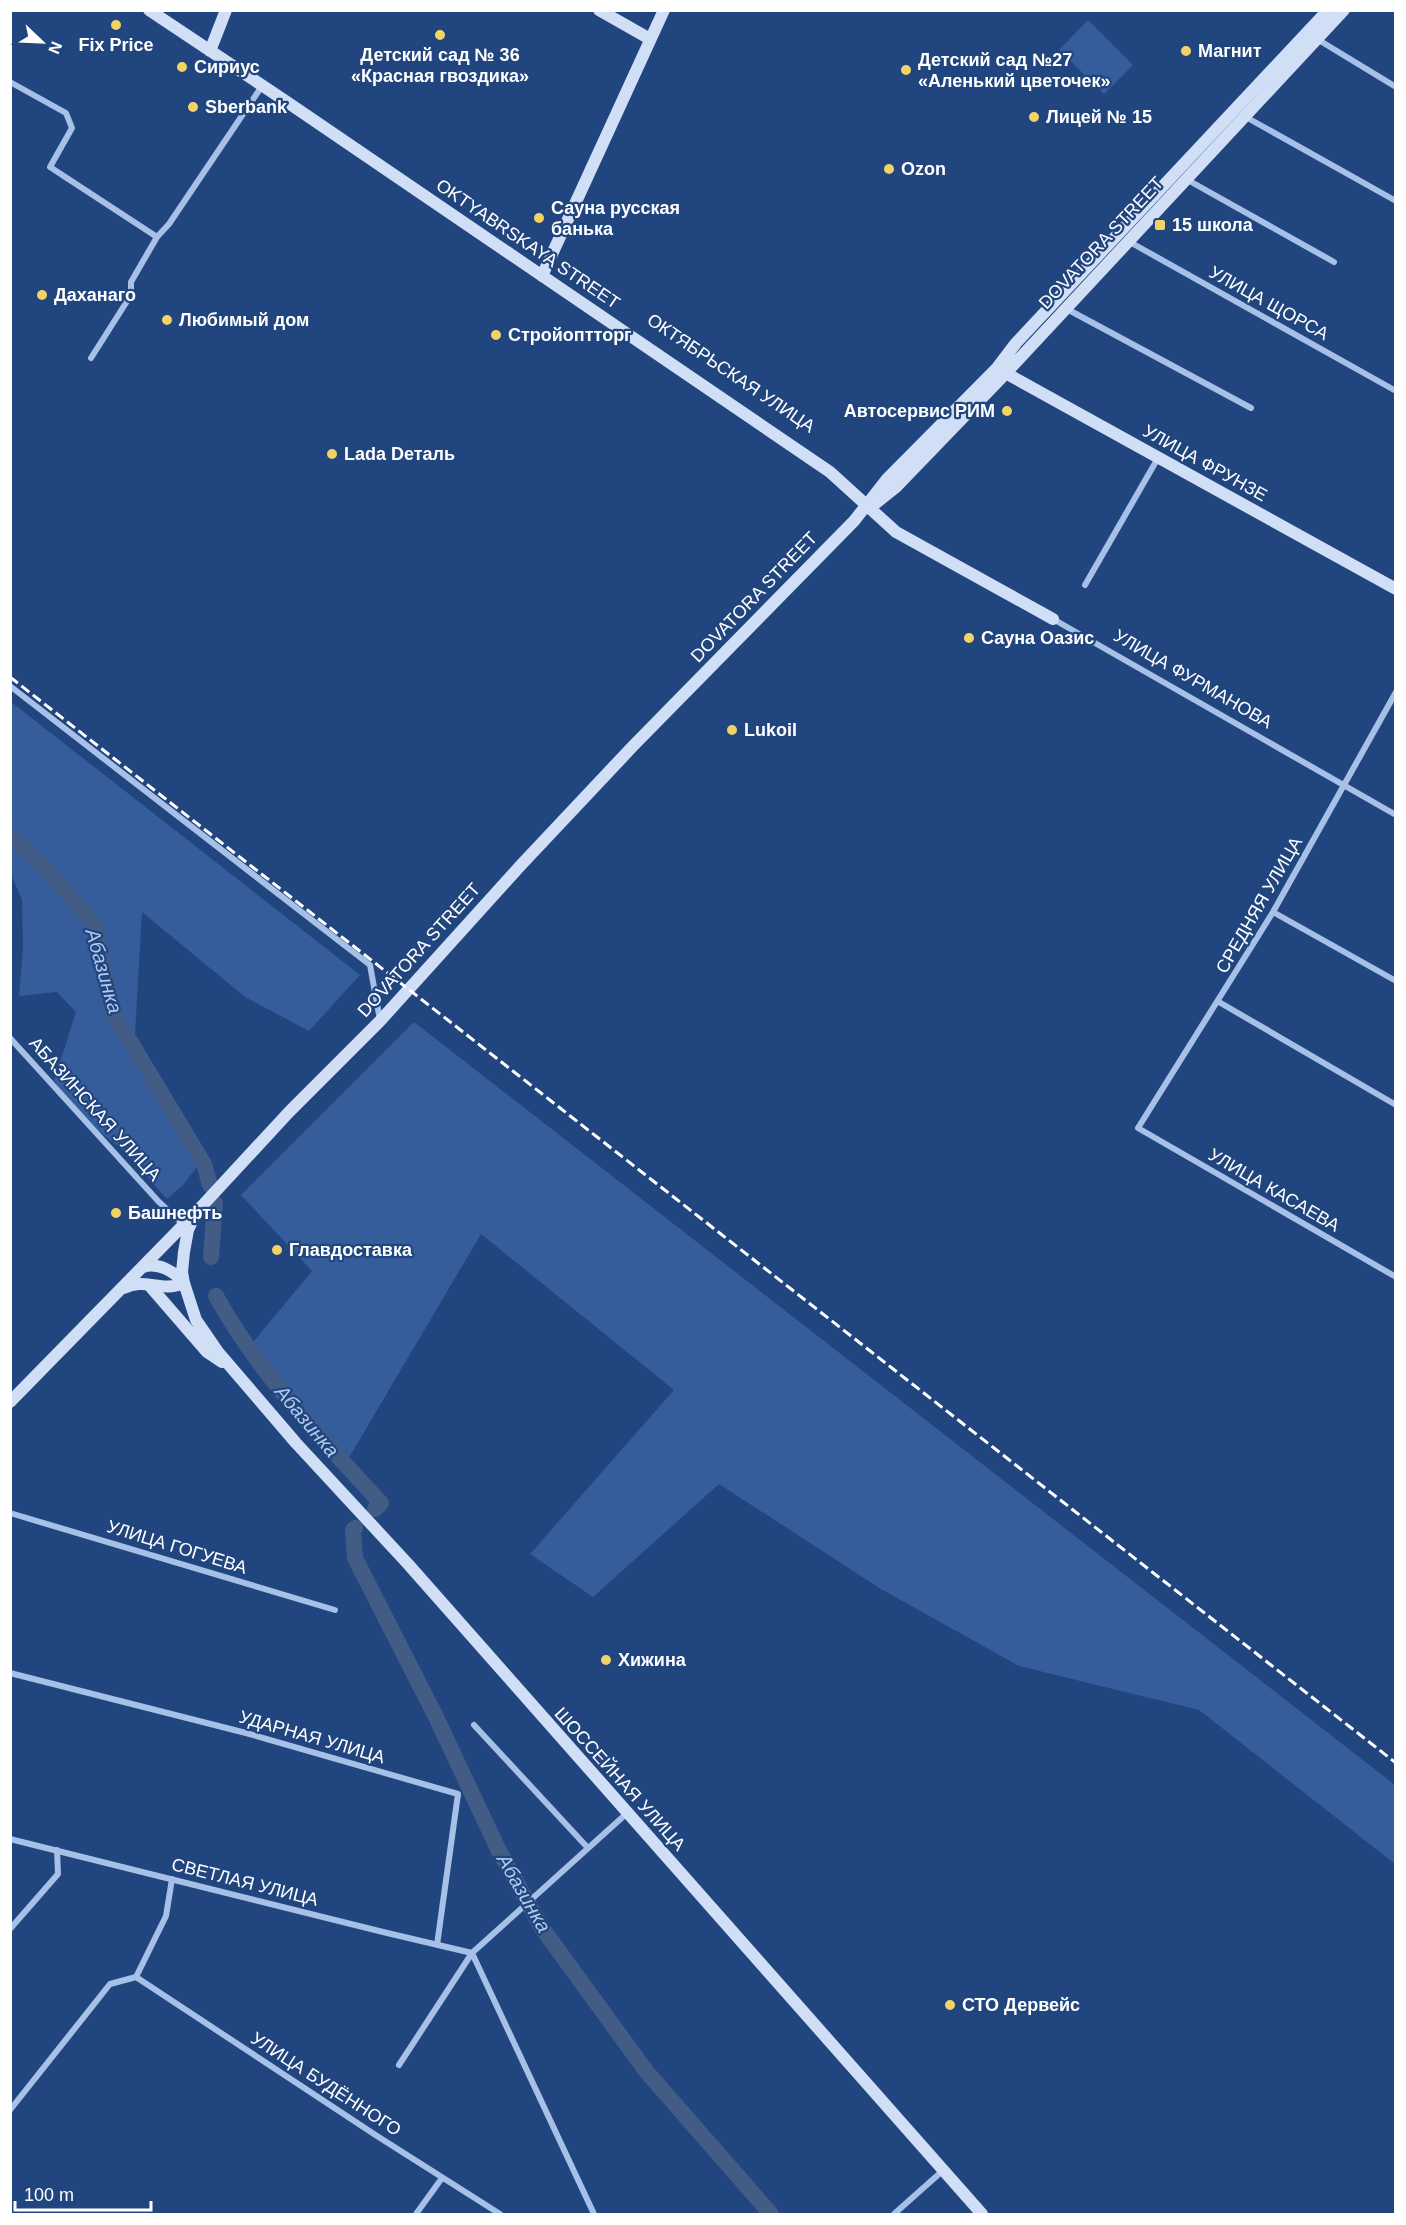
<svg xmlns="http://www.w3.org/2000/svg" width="1406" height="2225" viewBox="0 0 1406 2225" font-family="Arial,sans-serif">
<rect width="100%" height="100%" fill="#21457e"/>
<path fill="#355d9c" d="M 1088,20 L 1133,65 L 1104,94 L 1059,50 Z
M 10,701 L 360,975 L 309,1031 L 245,997 L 142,912 L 135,1034 L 174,1110 L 207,1154 L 183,1185 L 167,1199 L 124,1151 L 82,1118 L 54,1081 L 76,1012 L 57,992 L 19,996 L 23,950 L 22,900 L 11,874 Z
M 414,1022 L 1395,1785 L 1395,1864 L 1199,1710 L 1019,1666 L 881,1589 L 719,1484 L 593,1597 L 530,1554 L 674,1390 L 481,1234 L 347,1461 L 250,1346 L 312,1271 L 241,1195 Z"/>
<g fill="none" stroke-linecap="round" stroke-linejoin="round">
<path stroke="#425c86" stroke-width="16" d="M 10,835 L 45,868 L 95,925 L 112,1011 L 204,1164 L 210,1185
M 211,1257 L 215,1203
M 216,1296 C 259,1374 321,1438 381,1503 L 375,1509
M 355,1528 L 353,1530 L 355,1558 L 436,1717 L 498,1849 L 542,1928 L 646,2071 L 771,2214"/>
<path stroke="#a6c0e7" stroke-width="6" d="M 1317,39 L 1396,87
M 10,82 L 66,113 L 72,128 L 50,167 L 157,237
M 1244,116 L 1396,201
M 1186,179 L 1334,262
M 1128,241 L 1396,391
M 1065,308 L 1251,408
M 91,358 L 131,295 L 131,282 L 157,237 L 169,224 L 262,86
M 1085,585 L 1158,458
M 1053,619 L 1396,815
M 10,686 L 370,965 L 380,1020
M 1396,692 L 1273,912 L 1138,1128 L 1396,1277
M 1273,912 L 1396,981
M 1219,1002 L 1396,1105
M 10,1038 L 159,1202 L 183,1224
M 10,1513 L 335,1610
M 10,1673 L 246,1733 L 458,1794 L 437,1945
M 474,1725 L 588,1848
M 10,1839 L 383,1932 L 472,1953
M 10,1929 L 58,1874 L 57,1850
M 472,1953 L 594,2214
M 136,1977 L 377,2136 L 500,2214
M 399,2065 L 472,1953 L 626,1814
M 10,2110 L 110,1984 L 136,1977 L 166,1916 L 172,1879
M 416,2214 L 442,2178
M 894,2214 L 939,2174"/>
<path stroke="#d0def6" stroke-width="12" d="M 149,10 L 287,102 L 830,472 L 896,532 L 1053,619
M 599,10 L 650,39
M 210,51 L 226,10
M 542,276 L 664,10
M 1000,370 L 1396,589
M 871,507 L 896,487 L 1005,374 L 1344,10
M 193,1219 L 188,1230 L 184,1252 L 182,1272 L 184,1283 L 196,1320 L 218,1352 L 296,1443 L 408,1564 L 982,2214
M 143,1267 C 158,1262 174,1271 184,1283
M 149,1285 L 207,1352 L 222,1362
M 124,1288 C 145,1277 161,1293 184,1283
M 10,1402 L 202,1206 L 289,1112 L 380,1021 L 521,865 L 633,746 L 854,521 L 887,479 L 997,368 L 1016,343 L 1328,10"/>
<path stroke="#fff" stroke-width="3" stroke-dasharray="10 4.5" stroke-linecap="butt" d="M 10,677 L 1396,1763"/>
</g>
<g fill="#f3d368" stroke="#21457e" stroke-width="2">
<circle cx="116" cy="25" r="6"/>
<circle cx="440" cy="35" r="6"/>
<circle cx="1186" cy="51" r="6"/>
<circle cx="182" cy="67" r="6"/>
<circle cx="906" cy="70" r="6"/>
<circle cx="193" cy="107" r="6"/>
<circle cx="1034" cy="117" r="6"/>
<circle cx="889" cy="169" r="6"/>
<circle cx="539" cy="218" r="6"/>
<rect x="1154" y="219" width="12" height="12" rx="3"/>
<circle cx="42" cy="295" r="6"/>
<circle cx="167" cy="320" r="6"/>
<circle cx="496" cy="335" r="6"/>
<circle cx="1007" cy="411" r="6"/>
<circle cx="332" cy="454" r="6"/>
<circle cx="969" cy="638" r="6"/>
<circle cx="732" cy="730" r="6"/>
<circle cx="116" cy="1213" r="6"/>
<circle cx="277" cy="1250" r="6"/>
<circle cx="606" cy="1660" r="6"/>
<circle cx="950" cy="2005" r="6"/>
</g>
<g text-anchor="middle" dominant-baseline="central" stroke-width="4.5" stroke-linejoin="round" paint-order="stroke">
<g font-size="18" font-weight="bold" fill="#fff" stroke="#21457e" text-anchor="start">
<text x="116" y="45" text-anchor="middle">Fix Price</text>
<text x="1198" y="51">Магнит</text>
<text x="440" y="55" text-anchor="middle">Детский сад № 36<tspan x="440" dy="21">«Красная гвоздика»</tspan></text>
<text x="918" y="60">Детский сад №27<tspan x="918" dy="21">«Аленький цветочек»</tspan></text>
<text x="194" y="67">Сириус</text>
<text x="205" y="107">Sberbank</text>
<text x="1046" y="117">Лицей № 15</text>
<text x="901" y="169">Ozon</text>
<text x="551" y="208">Сауна русская<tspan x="551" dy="21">банька</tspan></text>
<text x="1172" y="225">15 школа</text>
<text x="54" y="295">Даханаго</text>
<text x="179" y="320">Любимый дом</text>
<text x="508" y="335">Стройоптторг</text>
<text x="995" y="411" text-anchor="end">Автосервис РИМ</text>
<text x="344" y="454">Lada Dеталь</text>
<text x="981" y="638">Сауна Оазис</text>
<text x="744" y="730">Lukoil</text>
<text x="128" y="1213">Башнефть</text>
<text x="289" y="1250">Главдоставка</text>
<text x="618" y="1660">Хижина</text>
<text x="962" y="2005">СТО Дервейс</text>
</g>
<g font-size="18" fill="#fff" stroke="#21457e">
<text transform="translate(1101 243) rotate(-47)">DOVATORA STREET</text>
<text transform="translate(528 244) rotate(34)">OKTYABRSKAYA STREET</text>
<text transform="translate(1269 303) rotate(29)">УЛИЦА ЩОРСА</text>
<text transform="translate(731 373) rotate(34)">ОКТЯБРЬСКАЯ УЛИЦА</text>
<text transform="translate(1205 463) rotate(29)">УЛИЦА ФРУНЗЕ</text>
<text transform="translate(754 597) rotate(-46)">DOVATORA STREET</text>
<text transform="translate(1193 679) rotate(30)">УЛИЦА ФУРМАНОВА</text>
<text transform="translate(1259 905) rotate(-60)">СРЕДНЯЯ УЛИЦА</text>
<text transform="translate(419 950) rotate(-48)">DOVATORA STREET</text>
<text transform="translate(95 1109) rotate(48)">АБАЗИНСКАЯ УЛИЦА</text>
<text transform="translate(1274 1190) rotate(30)">УЛИЦА КАСАЕВА</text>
<text transform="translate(177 1547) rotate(17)">УЛИЦА ГОГУЕВА</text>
<text transform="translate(312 1737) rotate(16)">УДАРНАЯ УЛИЦА</text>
<text transform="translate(620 1779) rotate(48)">ШОССЕЙНАЯ УЛИЦА</text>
<text transform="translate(245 1882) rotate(14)">СВЕТЛАЯ УЛИЦА</text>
<text transform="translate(326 2084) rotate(33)">УЛИЦА БУДЁННОГО</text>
</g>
<g font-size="20" font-style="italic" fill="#b1caee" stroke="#21457e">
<text transform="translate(104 971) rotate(74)">Абазинка</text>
<text transform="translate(307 1421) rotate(50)">Абазинка</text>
<text transform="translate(524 1893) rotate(60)">Абазинка</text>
</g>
</g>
<rect width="1406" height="2225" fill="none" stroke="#ffffff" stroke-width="24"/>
<g transform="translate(42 42) rotate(113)" stroke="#21457e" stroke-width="4.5" paint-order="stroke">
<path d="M0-4.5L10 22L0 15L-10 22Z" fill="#ffffff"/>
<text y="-9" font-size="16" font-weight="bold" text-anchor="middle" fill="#ffffff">N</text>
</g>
<path d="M15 2201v9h136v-9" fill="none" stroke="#ffffff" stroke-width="3"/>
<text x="24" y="2201" font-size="18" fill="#ffffff" stroke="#21457e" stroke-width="4.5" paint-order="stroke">100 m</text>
</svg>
